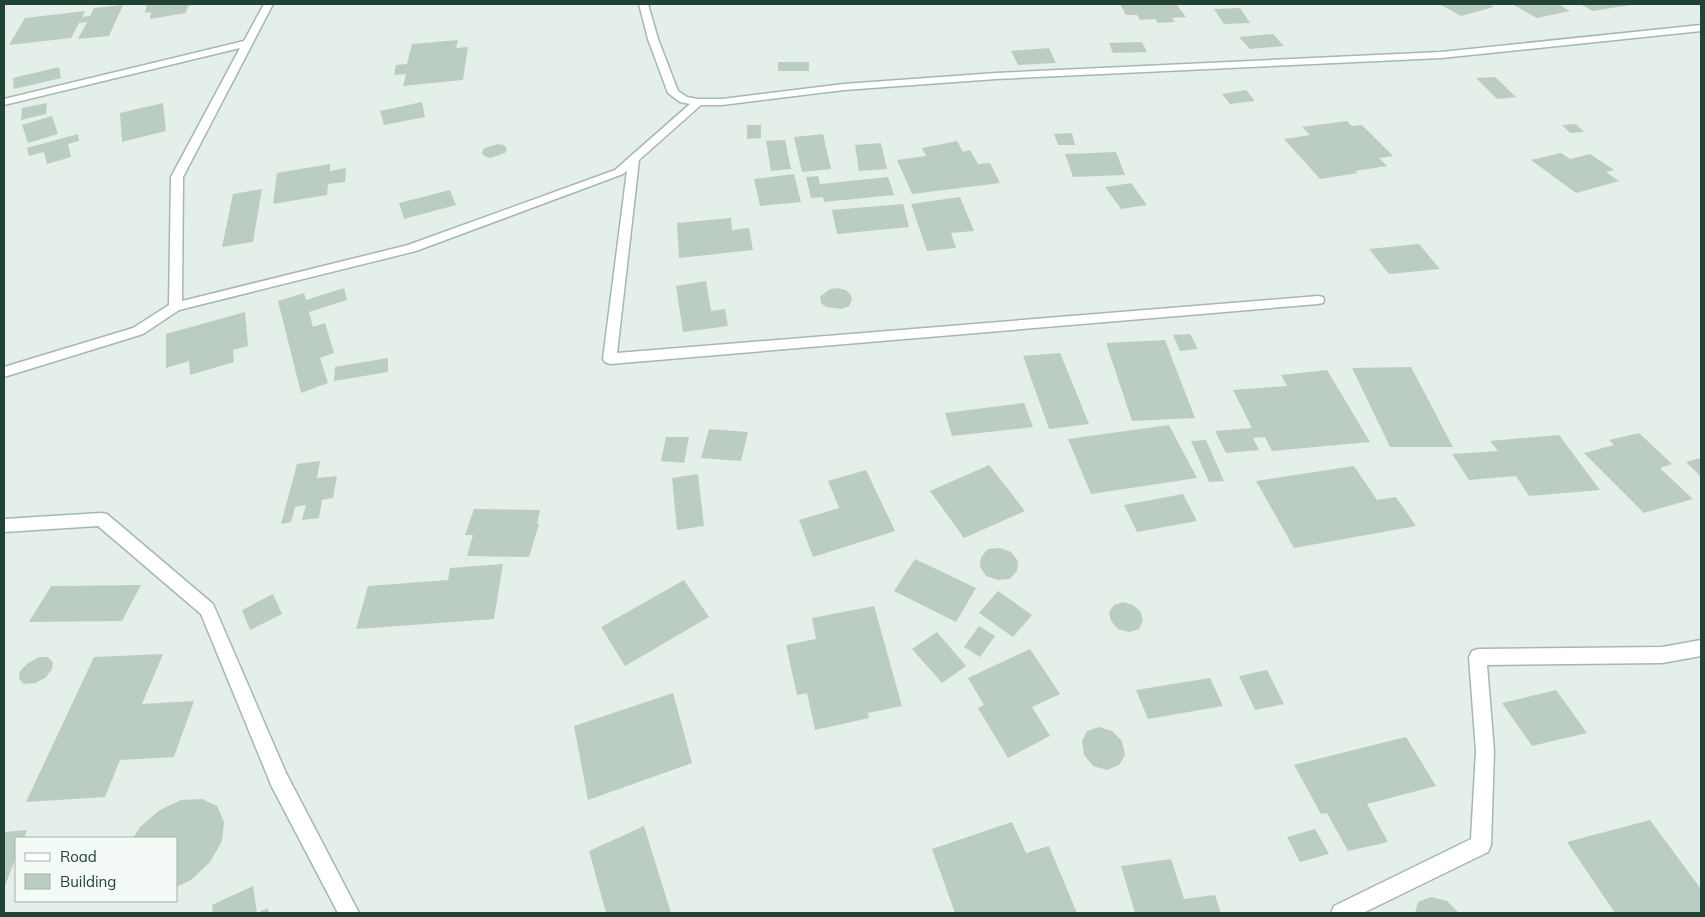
<svg xmlns="http://www.w3.org/2000/svg" width="1705" height="917" viewBox="0 0 1705 917" font-family="Mulish,sans-serif">
<rect width="100%" height="100%" fill="#e3efe8"/>
<path fill="#bbcdc3" d="M 147,4 L 196,4 L 188,6 L 186,13 L 150,19 L 151,12 L 145,13 Z
M 1120,4 L 1176,4 L 1186,17 L 1172,18 L 1175,22 L 1158,23 L 1155,19 L 1140,20 L 1137,15 L 1126,15 Z
M 1439,4 L 1488,4 L 1494,7 L 1461,16 Z
M 1512,4 L 1558,4 L 1570,11 L 1537,18 Z
M 1580,4 L 1630,4 L 1630,5 L 1593,11 Z
M 123,5 L 109,36 L 78,39 L 87,22 L 79,23 L 71,38 L 9,45 L 25,18 L 85,11 L 82,17 L 90,16 L 94,8 Z
M 1240,8 L 1250,23 L 1224,24 L 1214,9 Z
M 1273,34 L 1284,46 L 1250,49 L 1239,37 Z
M 458,40 L 456,48 L 468,47 L 463,80 L 403,86 L 406,74 L 394,75 L 396,65 L 407,64 L 412,44 Z
M 1142,42 L 1147,52 L 1113,53 L 1109,43 Z
M 1049,48 L 1056,63 L 1018,65 L 1011,51 Z
M 778,62 L 809,62 L 809,71 L 778,71 Z
M 59,67 L 61,78 L 14,89 L 13,78 Z
M 1495,77 L 1516,97 L 1497,99 L 1476,78 Z
M 1246,90 L 1255,101 L 1230,104 L 1222,94 Z
M 422,102 L 425,117 L 384,125 L 380,111 Z
M 47,103 L 46,114 L 21,120 L 22,108 Z
M 163,103 L 166,131 L 122,142 L 120,113 Z
M 52,116 L 58,134 L 28,143 L 22,125 Z
M 1347,121 L 1352,126 L 1362,125 L 1393,156 L 1379,158 L 1387,166 L 1355,171 L 1358,173 L 1320,179 L 1284,139 L 1310,135 L 1302,127 Z
M 1576,124 L 1584,132 L 1570,133 L 1562,125 Z
M 747,125 L 761,125 L 761,138 L 747,139 Z
M 1072,133 L 1075,145 L 1058,145 L 1054,134 Z
M 78,134 L 79,141 L 68,144 L 71,157 L 47,164 L 44,152 L 29,156 L 27,148 Z
M 823,134 L 831,169 L 802,172 L 794,137 Z
M 785,140 L 791,169 L 771,171 L 766,141 Z
M 957,141 L 963,152 L 970,150 L 978,164 L 990,163 L 1000,183 L 912,194 L 897,160 L 926,156 L 922,148 Z
M 881,143 L 887,169 L 859,171 L 855,145 Z
M 498,144 L 504,145 L 507,149 L 505,153 L 490,158 L 484,156 L 482,153 L 484,148 Z
M 1116,152 L 1125,175 L 1073,177 L 1065,154 Z
M 1561,153 L 1570,159 L 1590,154 L 1614,170 L 1606,172 L 1619,181 L 1576,193 L 1531,160 Z
M 330,164 L 330,171 L 346,168 L 345,182 L 328,184 L 327,195 L 273,204 L 277,173 Z
M 794,174 L 801,202 L 760,206 L 754,179 Z
M 818,176 L 820,184 L 888,177 L 894,195 L 824,202 L 823,197 L 811,198 L 806,177 Z
M 1131,183 L 1147,205 L 1121,209 L 1105,187 Z
M 262,189 L 253,242 L 222,247 L 233,194 Z
M 450,190 L 456,205 L 404,219 L 399,203 Z
M 960,197 L 974,231 L 951,233 L 956,248 L 927,251 L 911,204 Z
M 903,204 L 909,227 L 837,234 L 832,210 Z
M 731,218 L 732,230 L 749,228 L 753,250 L 679,258 L 677,223 Z
M 1419,244 L 1440,269 L 1389,274 L 1369,249 Z
M 706,281 L 711,311 L 725,309 L 728,326 L 683,332 L 676,286 Z
M 344,288 L 347,300 L 309,312 L 313,327 L 325,323 L 334,353 L 320,358 L 328,383 L 301,393 L 278,301 L 304,293 L 306,300 Z
M 838,288 L 846,290 L 851,295 L 852,300 L 849,306 L 842,309 L 826,307 L 821,303 L 820,297 L 830,289 Z
M 245,312 L 248,346 L 233,350 L 234,362 L 190,375 L 189,361 L 166,368 L 166,334 Z
M 1190,334 L 1198,349 L 1180,351 L 1173,335 Z
M 1165,340 L 1195,418 L 1132,421 L 1106,343 Z
M 1060,353 L 1089,424 L 1049,429 L 1023,356 Z
M 388,358 L 388,372 L 334,381 L 335,367 Z
M 1411,367 L 1453,447 L 1390,447 L 1352,368 Z
M 1327,370 L 1370,442 L 1272,451 L 1265,437 L 1253,438 L 1259,450 L 1226,453 L 1215,431 L 1252,428 L 1233,390 L 1287,386 L 1281,375 Z
M 1024,403 L 1033,427 L 952,436 L 945,413 Z
M 1169,425 L 1197,478 L 1091,494 L 1068,439 Z
M 709,429 L 748,432 L 741,461 L 701,458 Z
M 1639,433 L 1672,464 L 1660,468 L 1693,499 L 1644,513 L 1584,453 L 1614,445 L 1609,440 Z
M 1559,435 L 1600,490 L 1529,496 L 1516,476 L 1469,480 L 1452,454 L 1498,451 L 1490,441 Z
M 666,437 L 689,437 L 684,463 L 661,461 Z
M 1206,440 L 1224,481 L 1209,482 L 1191,441 Z
M 1701,458 L 1701,477 L 1686,462 Z
M 320,461 L 317,478 L 337,476 L 333,498 L 322,500 L 319,518 L 302,520 L 306,505 L 295,507 L 291,522 L 281,524 L 297,464 Z
M 989,465 L 1025,511 L 964,538 L 930,491 Z
M 1354,466 L 1377,500 L 1396,497 L 1416,526 L 1294,548 L 1256,481 Z
M 866,470 L 895,531 L 813,557 L 799,520 L 839,508 L 828,481 Z
M 698,474 L 704,526 L 677,530 L 672,478 Z
M 1183,494 L 1197,521 L 1137,532 L 1124,505 Z
M 474,509 L 540,510 L 537,523 L 539,524 L 529,557 L 467,556 L 473,535 L 465,535 Z
M 1000,548 L 1011,552 L 1018,561 L 1017,571 L 1010,579 L 998,580 L 986,576 L 980,567 L 981,557 L 988,549 Z
M 915,559 L 976,588 L 956,622 L 894,591 Z
M 503,564 L 494,619 L 356,629 L 368,586 L 448,580 L 450,568 Z
M 684,580 L 709,617 L 625,666 L 601,627 Z
M 141,585 L 122,621 L 29,622 L 51,586 Z
M 998,591 L 1032,615 L 1013,637 L 979,613 Z
M 273,594 L 282,614 L 250,630 L 242,610 Z
M 1123,602 L 1133,605 L 1141,612 L 1143,621 L 1139,629 L 1129,632 L 1118,629 L 1111,621 L 1109,612 L 1114,605 Z
M 874,606 L 902,706 L 868,713 L 869,718 L 815,730 L 807,693 L 797,695 L 786,645 L 816,639 L 812,618 Z
M 979,626 L 995,636 L 980,657 L 964,647 Z
M 937,632 L 966,666 L 942,683 L 912,649 Z
M 1030,649 L 1060,694 L 1032,707 L 1050,736 L 1008,758 L 978,708 L 984,705 L 968,678 Z
M 163,654 L 142,704 L 194,701 L 174,757 L 120,760 L 105,797 L 26,802 L 94,657 Z
M 39,657 L 48,657 L 53,662 L 52,669 L 45,678 L 35,683 L 24,684 L 19,679 L 20,671 L 28,663 Z
M 1267,670 L 1284,704 L 1255,710 L 1239,676 Z
M 1210,678 L 1223,706 L 1148,719 L 1136,690 Z
M 1556,690 L 1587,733 L 1532,746 L 1502,703 Z
M 673,693 L 692,763 L 588,800 L 574,726 Z
M 1099,727 L 1112,731 L 1122,741 L 1125,755 L 1119,765 L 1107,770 L 1093,766 L 1084,755 L 1082,741 L 1087,731 Z
M 1406,737 L 1436,786 L 1367,804 L 1388,842 L 1348,851 L 1327,813 L 1321,814 L 1294,765 Z
M 202,799 L 217,806 L 224,822 L 222,841 L 210,862 L 191,880 L 176,887 L 176,838 L 133,838 L 140,827 L 160,810 L 181,800 Z
M 1650,820 L 1701,889 L 1701,913 L 1615,913 L 1567,842 Z
M 1012,822 L 1026,853 L 1049,846 L 1077,913 L 955,913 L 932,849 Z
M 644,826 L 671,913 L 606,913 L 589,851 Z
M 1315,829 L 1329,854 L 1300,862 L 1287,837 Z
M 27,830 L 24,838 L 16,838 L 16,857 L 4,888 L 4,832 Z
M 1171,859 L 1184,899 L 1215,895 L 1221,913 L 1135,913 L 1121,866 Z
M 253,886 L 257,913 L 268,908 L 269,913 L 213,913 L 212,905 Z
M 1431,897 L 1447,901 L 1459,913 L 1415,913 L 1418,902 Z"/>
<g fill="none" stroke-linecap="round" stroke-linejoin="round">
<defs>
<path id="minor" d="M 264,4 L 273,4 L 183,177 L 182,301 L 408,245 L 615,170 L 690,104 L 680,102 L 668,93 L 648,39 L 639,4 L 648,4 L 658,39 L 678,91 L 687,97 L 698,99 L 722,99 L 844,84 L 996,73 L 1441,52 L 1701,25 L 1701,31 L 1441,58 L 996,79 L 844,90 L 722,105 L 701,105 L 639,160 L 617,353 L 1318,296 L 1323,297 L 1324,300 L 1323,303 L 1318,304 L 610,364 L 605,362 L 603,359 L 627,171 L 623,174 L 416,251 L 179,310 L 143,334 L 4,377 L 4,367 L 133,328 L 169,305 L 171,177 L 240,48 L 4,105 L 4,99 L 244,41 Z
M 101,513 L 107,514 L 213,604 L 286,773 L 359,913 L 338,913 L 272,787 L 201,614 L 98,526 L 4,532 L 4,519 Z
M 1701,640 L 1701,656 L 1662,663 L 1487,665 L 1494,751 L 1491,845 L 1488,852 L 1363,913 L 1331,913 L 1334,906 L 1471,839 L 1476,751 L 1469,657 L 1472,651 L 1478,649 L 1662,647 Z"/>
</defs>
<use href="#minor" stroke="#a5b8af" stroke-width="3"/>
<use href="#minor" fill="#fff" fill-rule="evenodd"/>
</g>
<rect width="1705" height="917" fill="none" stroke="#204335" stroke-width="10"/>
<rect x="15" y="837" width="162" height="65" fill="#f4faf6" stroke="#9fb1a9"/>
<rect x="25" y="853" width="25" height="8" fill="#ffffff" stroke="#9fb1a9"/>
<text x="60" y="862" font-size="15" fill="#204335">Road</text>
<rect x="25" y="874" width="25" height="15" fill="#bbcdc3" stroke="#9fb1a9"/>
<text x="60" y="887" font-size="15" fill="#204335">Building</text>
</svg>
